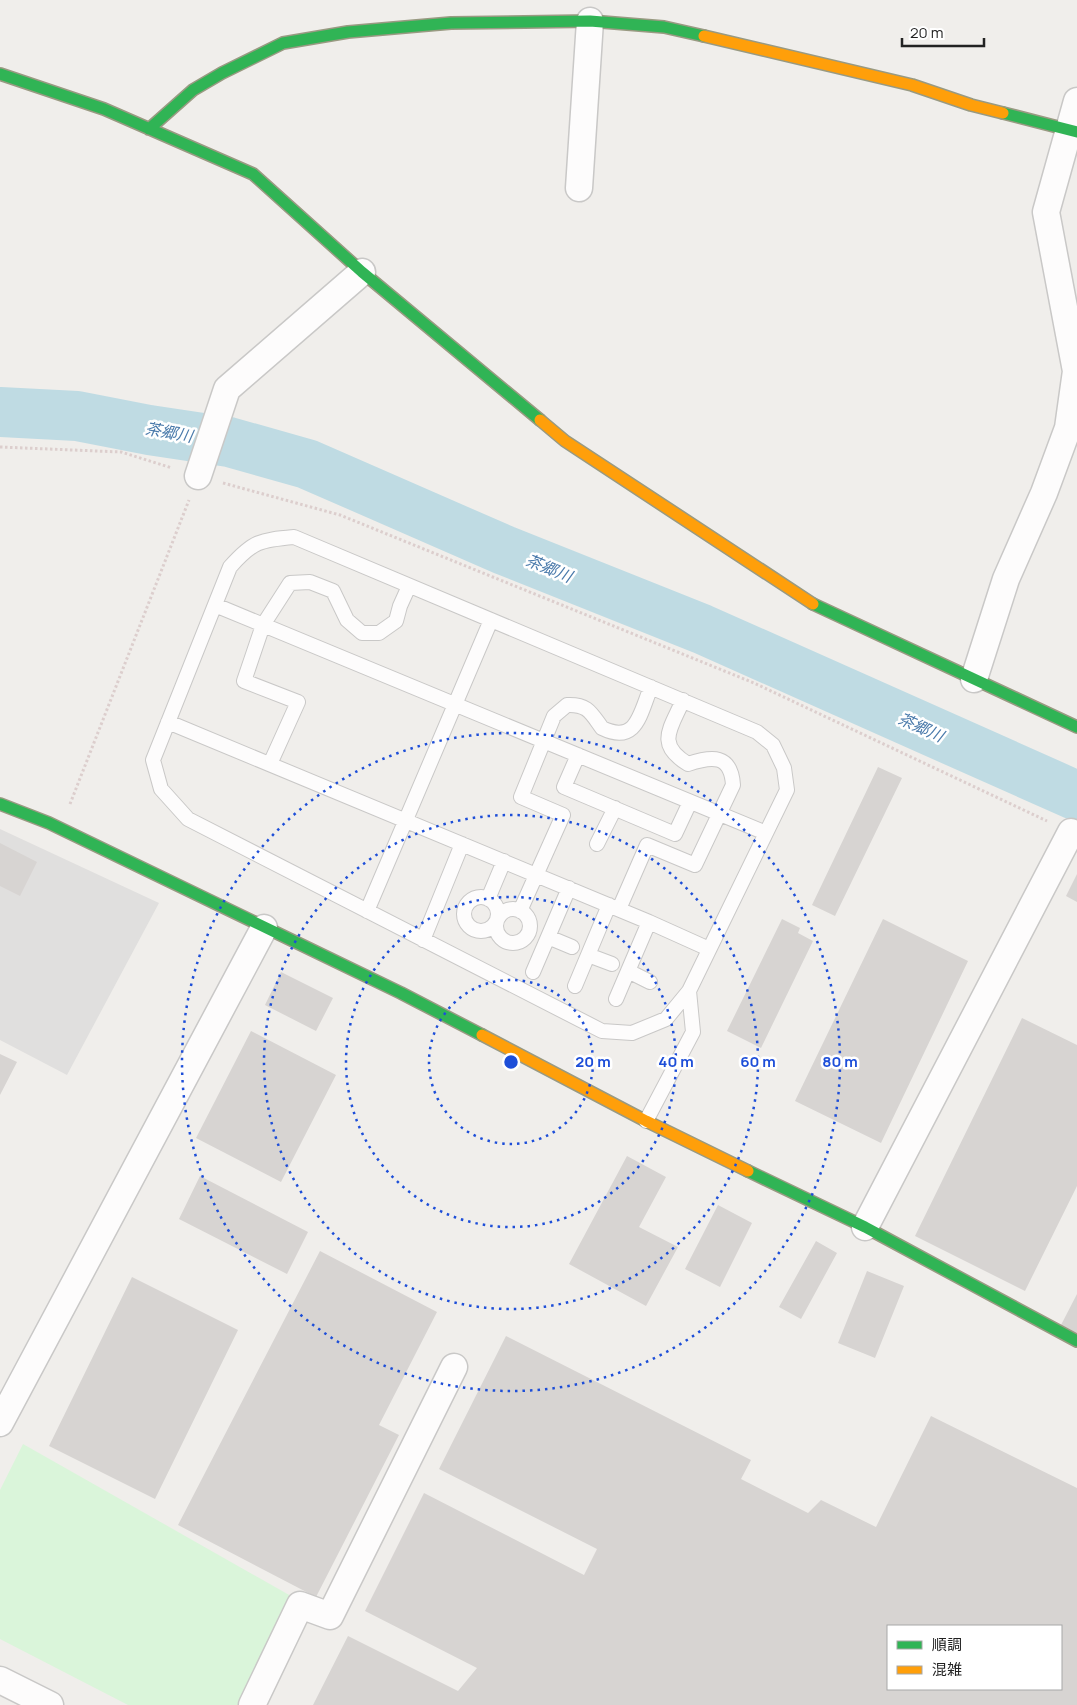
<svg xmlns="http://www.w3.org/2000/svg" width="1077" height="1705" viewBox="0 0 1077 1705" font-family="Manrope,'Noto Sans JP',sans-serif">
<rect width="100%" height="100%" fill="#f0eeeb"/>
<path fill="#daf5da" d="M 23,1444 L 291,1596 L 239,1705 L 128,1705 L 0,1639 L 0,1490 Z"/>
<path fill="#e0dfde" d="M 0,829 L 159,903 L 67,1075 L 0,1040 Z"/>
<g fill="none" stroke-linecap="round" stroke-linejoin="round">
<path stroke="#bfdbe3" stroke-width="50" d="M 0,412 L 77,416 L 149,430 L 229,442 L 307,464 L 504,550 L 702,629 L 1077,796"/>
</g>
<path fill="#d7d4d2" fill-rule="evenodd" d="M 878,767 L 902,778 L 835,916 L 812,905 Z
M 0,843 L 37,862 L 20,896 L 0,886 Z
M 1077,874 L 1077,902 L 1066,896 Z
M 782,919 L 800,928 L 798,933 L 813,941 L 761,1048 L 727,1031 Z
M 883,919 L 968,961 L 881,1143 L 795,1101 Z
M 281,972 L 333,998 L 316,1031 L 265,1005 Z
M 1022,1018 L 1077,1045 L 1077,1186 L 1025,1291 L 915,1236 Z
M 251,1031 L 336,1075 L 281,1182 L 196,1138 Z
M 0,1054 L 17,1062 L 0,1095 Z
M 627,1156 L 666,1177 L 639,1227 L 678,1247 L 646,1306 L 569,1264 Z
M 200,1176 L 308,1232 L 287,1274 L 179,1219 Z
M 718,1205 L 752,1223 L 720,1287 L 685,1269 Z
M 816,1241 L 837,1253 L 801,1319 L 779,1307 Z
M 320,1251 L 437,1312 L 379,1425 L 399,1435 L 316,1597 L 178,1525 Z
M 867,1271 L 904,1286 L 875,1358 L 838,1343 Z
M 132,1277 L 238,1330 L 155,1499 L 49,1446 Z
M 1077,1294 L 1077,1333 L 1061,1325 Z
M 506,1336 L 751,1460 L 741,1479 L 808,1513 L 821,1500 L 876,1527 L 931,1416 L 1077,1488 L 1077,1705 L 313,1705 L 348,1636 L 458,1691 L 477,1668 L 365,1611 L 424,1493 L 584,1575 L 597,1549 L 439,1469 ZM 888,1626 L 1061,1626 L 1061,1689 L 888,1689 Z"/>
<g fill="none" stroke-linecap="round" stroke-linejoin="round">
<defs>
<path id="lane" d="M 215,605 L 766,833
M 168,722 L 649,922 L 709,949
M 578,755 L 564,787 L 675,834 L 690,802
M 270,764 L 298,702 L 244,681 L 263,625 L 290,583 L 310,582 L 333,591 L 347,620 L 362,633 L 379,633 L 396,621 L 400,606 L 409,586
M 597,844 L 615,808
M464 914a17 17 0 1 1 34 0a17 17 0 1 1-34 0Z
M 488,899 L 504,861
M 619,909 L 647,845 L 695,865 L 733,785 C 731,754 712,756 688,764 C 655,744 671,728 683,700
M496 926a17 17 0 1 1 34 0a17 17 0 1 1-34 0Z
M 367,911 L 491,620
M 520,911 L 563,815 L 521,797 L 554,716 L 567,705 C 588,704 591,713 602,728 C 637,745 640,713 651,687
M 548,937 L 572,947
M 423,940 L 462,844
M 588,955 L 612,964
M 628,971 L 650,982
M 533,972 L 569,888
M 575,986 L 609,905
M 616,999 L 649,922
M 646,1121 L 693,1032 L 689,991 L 787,790 L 784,768 L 773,745 L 757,732 L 294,537 C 260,540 253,541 230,567 L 153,760 L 161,789 L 188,819 L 602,1031 L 632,1033 L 666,1019 L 689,991"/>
<path id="street" d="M 579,188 L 590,21
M 198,476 L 227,389 L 362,272
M 974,679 L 1006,579 L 1044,493 L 1068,428 L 1076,371 L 1046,212 L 1077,101
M 865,1227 L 1071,832
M 0,1423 L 264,928
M 0,1680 L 50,1705
M 252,1705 L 300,1605 L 330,1616 L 454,1367"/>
<path id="fast" d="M 0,74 L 104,109 L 253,174 L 362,272 L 540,420
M 1003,113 L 1077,132
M 149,129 L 193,90 L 222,73 L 283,43 L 348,32 L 451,23 L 590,21 L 664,27 L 704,36
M 813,604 L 1077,727
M 0,804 L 49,823 L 401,993 L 482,1035
M 748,1171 L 865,1227 L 1077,1341"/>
<path id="slow" d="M 704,36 L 912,85 L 971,105 L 1003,113
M 540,420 L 565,441 L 813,604
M 482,1035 L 646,1121 L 748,1171"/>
</defs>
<use href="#lane" stroke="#c9c8c7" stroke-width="16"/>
<use href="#street" stroke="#c9c8c7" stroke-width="29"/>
<use href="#fast" stroke="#999a82" stroke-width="14"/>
<use href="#slow" stroke="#999a82" stroke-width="14"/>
<path stroke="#dccecd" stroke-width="3" stroke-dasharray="2.5 2.5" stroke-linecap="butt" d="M 0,447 L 121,452 L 172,468
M 223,483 L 340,515 L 754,683 L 1047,821
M 70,804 L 189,500"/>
<use href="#lane" stroke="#fdfcfc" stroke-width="14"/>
<use href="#street" stroke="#fdfcfc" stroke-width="26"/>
<use href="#fast" stroke="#30b455" stroke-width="11"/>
<use href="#slow" stroke="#ff9f0a" stroke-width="11"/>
</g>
<g fill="none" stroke="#1d4ed8" stroke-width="2.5" stroke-dasharray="2.5 5">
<circle cx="511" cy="1062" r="82"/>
<circle cx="511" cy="1062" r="165"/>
<circle cx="511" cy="1062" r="247"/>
<circle cx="511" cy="1062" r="329"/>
</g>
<g text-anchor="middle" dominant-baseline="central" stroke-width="5" stroke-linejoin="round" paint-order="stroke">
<g font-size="16" font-style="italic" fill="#4a7aab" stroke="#fff">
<text transform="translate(169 432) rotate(10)">茶郷川</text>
<text transform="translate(549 568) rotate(22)">茶郷川</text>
<text transform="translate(921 727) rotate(24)">茶郷川</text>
</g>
</g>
<circle cx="511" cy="1062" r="8" fill="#1d4ed8" stroke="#fff" stroke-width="2.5"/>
<g font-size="15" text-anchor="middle" font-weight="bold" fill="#1d4ed8" stroke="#fff" stroke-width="5" stroke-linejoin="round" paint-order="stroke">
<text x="593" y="1067">20 m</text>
<text x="676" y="1067">40 m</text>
<text x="758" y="1067">60 m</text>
<text x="840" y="1067">80 m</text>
</g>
<rect x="887" y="1625" width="175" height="65" fill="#ffffff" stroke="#a7a7a7"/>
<rect x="897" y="1641" width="25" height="8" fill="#30b455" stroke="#a7a7a7"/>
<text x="932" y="1650" font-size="15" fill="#222222">順調</text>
<rect x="897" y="1666" width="25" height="8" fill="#ff9f0a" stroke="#a7a7a7"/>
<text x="932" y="1675" font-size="15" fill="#222222">混雑</text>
<path d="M902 38v8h82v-8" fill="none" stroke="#222222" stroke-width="2.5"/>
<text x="910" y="38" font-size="15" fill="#222222" stroke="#ffffff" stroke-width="4" paint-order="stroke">20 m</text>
</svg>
